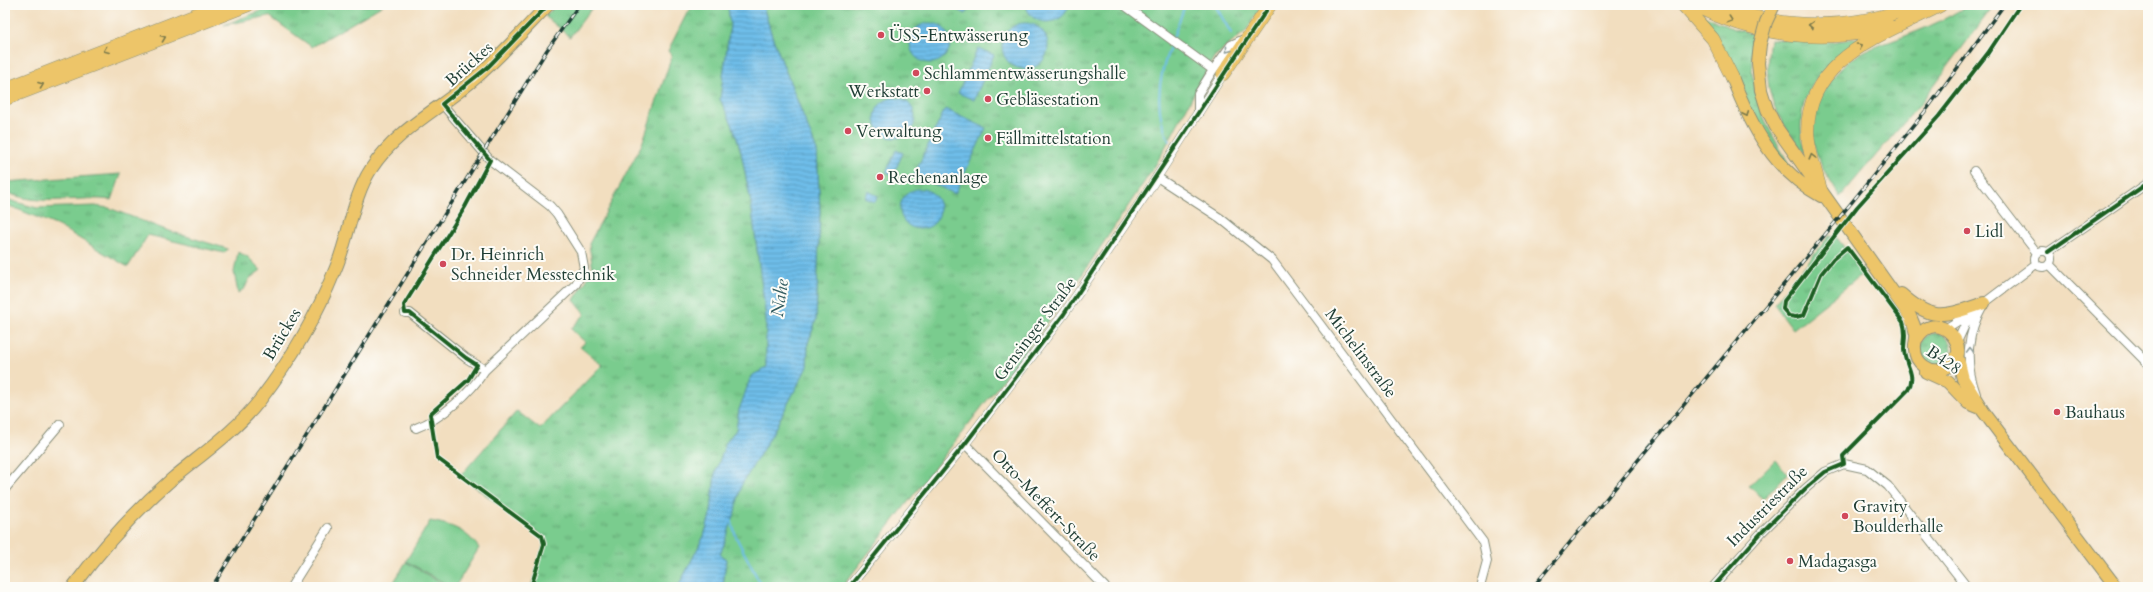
<svg xmlns="http://www.w3.org/2000/svg" width="2153" height="592" viewBox="0 0 2153 592" font-family="Cardo,serif">
<defs>
<pattern id="grass-tufts" width="24" height="20" patternUnits="userSpaceOnUse"><rect width="24" height="20" fill="#7acc8e"/><path d="M3 7l-1-3M5 7V3M7 7l1-3M15 17l-1-3M17 17v-4M19 17l1-3" fill="none" stroke="#63a775"/></pattern>
<pattern id="water-rules" width="6" height="5" patternUnits="userSpaceOnUse"><rect width="6" height="5" fill="#6ebde9"/><path d="M0 2.5h6" fill="none" stroke="#5a9bbe"/></pattern>
</defs>
<rect width="100%" height="100%" fill="#fdfcf7"/>
<filter id="ink" filterUnits="userSpaceOnUse"><feTurbulence type="fractalNoise" baseFrequency=".025" numOctaves="2"/><feDisplacementMap in="SourceGraphic" scale="8" xChannelSelector="R" yChannelSelector="G"/><feConvolveMatrix kernelMatrix="1 2 1 2 8 2 1 2 1" color-interpolation-filters="sRGB"/></filter>
<filter id="wash" filterUnits="userSpaceOnUse"><feTurbulence type="fractalNoise" baseFrequency=".012" numOctaves="4" result="noise"/><feDisplacementMap in="SourceGraphic" scale="16" xChannelSelector="R" yChannelSelector="G"/><feGaussianBlur stdDeviation="0.9" result="paint"/><feColorMatrix in="noise" values="0 0 0 0 0 0 0 0 0 0 0 0 0 0 0 0 0 1.4 0 .05"/><feComposite in="paint" operator="in"/></filter>
<g filter="url(#wash)">
<rect width="100%" height="100%" fill="#f2debf"/>
<path fill="url(#grass-tufts)" stroke="#4c8461" d="M 276,5 L 383,5 L 312,47 L 269,16 L 224,25 Z
M 557,5 L 594,5 L 570,37 L 545,16 Z
M 694,5 L 728,5 L 730,25 L 720,99 L 733,126 L 741,152 L 751,203 L 766,318 L 766,368 L 739,410 L 736,430 L 726,442 L 715,474 L 711,512 L 704,536 L 678,587 L 531,587 L 544,544 L 542,536 L 460,476 L 517,411 L 540,429 L 602,365 L 580,347 L 585,342 L 571,329 L 585,314 L 574,300 L 593,270 L 589,244 L 642,144 L 672,56 L 668,51 L 686,15 Z
M 764,5 L 1262,5 L 1246,31 L 1214,57 L 1155,166 L 1065,300 L 842,587 L 723,587 L 726,559 L 720,555 L 729,526 L 734,516 L 740,486 L 772,434 L 807,367 L 808,343 L 816,320 L 820,211 L 817,151 L 772,36 L 764,9 Z
M 1856,5 L 1837,8 L 1783,6 L 1783,5 Z
M 1968,5 L 1994,5 L 1920,104 L 1840,197 C 1829,179 1813,155 1812,133 C 1811,99 1834,69 1863,52 C 1874,46 1888,43 1900,38 C 1924,29 1947,19 1968,5 Z
M 1694,11 L 1734,29 L 1754,34 C 1745,92 1765,123 1793,171 L 1775,151 Z
M 1870,36 C 1835,60 1801,79 1801,127 C 1801,136 1804,145 1805,154 C 1773,113 1762,92 1770,39 L 1832,42 Z
M 121,174 L 112,200 C 74,195 44,208 5,192 L 5,182 Z
M 5,199 L 37,208 L 95,206 L 109,208 L 166,230 L 228,249 L 224,253 L 148,235 L 128,267 L 58,226 L 5,204 Z
M 1829,236 L 1837,238 L 1864,273 L 1793,329 L 1774,304 Z
M 238,252 L 248,257 L 261,270 L 249,279 L 245,288 L 238,293 L 234,272 Z
M1920 349a16 16 0 1 1 32 0a16 16 0 1 1-32 0Z"/>
<path fill="#7acc8e" stroke="#4c8461" d="M 1775,460 L 1788,473 L 1763,499 L 1749,486 Z
M 430,521 C 452,525 466,530 479,548 L 455,587 L 451,587 L 406,561 Z
M 406,562 L 448,587 L 391,587 Z"/>
<path fill="url(#water-rules)" stroke="#467d8e" d="M 728,5 L 764,5 L 764,9 L 772,36 L 817,151 L 820,211 L 816,320 L 808,343 L 807,367 L 772,434 L 741,486 L 734,516 L 720,555 L 726,559 L 723,587 L 678,587 L 704,536 L 711,512 L 715,474 L 726,442 L 736,430 L 739,410 L 751,376 L 766,368 L 766,318 L 751,203 L 741,152 L 733,126 L 720,99 L 730,25 Z
M 946,5 L 971,5 L 966,14 Z
M 1026,5 L 1069,5 C 1064,27 1030,28 1026,5 Z
M910 43a20 20 0 1 1 40 0a20 20 0 1 1-40 0Z
M1002 46a23 23 0 1 1 46 0a23 23 0 1 1-46 0Z
M 978,48 L 994,55 L 974,100 L 958,93 Z
M875 118a20 20 0 1 1 40 0a20 20 0 1 1-40 0Z
M 945,109 L 986,128 L 955,194 L 914,175 Z
M 896,150 L 903,153 L 893,175 L 886,172 Z
M900 209a20 20 0 1 1 40 0a20 20 0 1 1-40 0Z
M 868,191 L 878,196 L 875,202 L 865,198 Z"/>
<g fill="none" stroke-linecap="round" stroke-linejoin="round">
<path stroke="#6ebde9" stroke-width="2" d="M 1215,5 L 1231,33
M 1173,38 L 1185,5
M 1169,141 C 1153,109 1159,73 1172,42
M 731,519 L 736,537 L 762,587"/>
</g>
</g>
<g filter="url(#ink)">
<g fill="none" stroke-linecap="round" stroke-linejoin="round">
<defs>
<path id="minor" d="M 1124,5 L 1213,70
M 1198,114 L 1198,94 L 1213,70 L 1231,45 L 1248,37
M 1974,171 L 2037,253
M 1157,177 L 1220,218 L 1272,260 L 1483,542 L 1487,561 L 1480,587
M2035 259a8 8 0 1 1 16 0a8 8 0 1 1-16 0Z
M 2048,252 L 2148,183
M 2049,264 L 2148,364
M 405,313 L 410,313 L 466,358 L 485,370
M 1945,329 L 1971,313 L 2036,264
M 1957,342 L 1965,325 L 1973,315
M 1976,394 C 1964,361 1967,333 1984,303
M 416,428 C 441,419 471,393 485,370 L 576,284 L 584,268 L 581,252 L 557,214 L 550,206 L 490,160 L 442,104
M 965,444 L 1105,587
M 5,489 L 60,424
M 291,587 L 328,528
M 1713,587 L 1762,532 L 1805,489 L 1825,472 L 1844,464 L 1867,469 L 1888,486 L 1967,587"/>
<path id="tertiary" d="M 849,587 L 965,444 L 1064,314 L 1146,194 L 1223,74"/>
<path id="primary" d="M 1760,44 L 1758,63 L 1761,90 L 1767,109 L 1776,127 L 1910,316 C 1913,322 1915,328 1916,334 C 1917,339 1914,344 1915,349 C 1915,363 1930,374 1943,369 C 1981,356 1938,301 1916,340
M 1732,77 C 1751,126 1774,171 1821,196
M 1901,294 C 1933,323 1945,316 1984,303
M 1957,355 L 1963,379 L 1983,411 L 2116,587
M 1926,372 L 1948,382 L 1968,403 L 1978,407
M 73,587 C 102,548 135,511 172,479 C 202,454 236,431 260,400 C 290,361 317,315 335,270 C 349,238 352,198 371,169 C 396,130 438,110 472,81 C 499,58 523,31 548,5"/>
<path id="trunk" d="M 1683,5 L 1713,39 L 1732,77
M 1694,5 C 1753,35 1825,46 1889,26
M 1720,5 C 1782,32 1855,30 1917,5
M 1223,74 L 1270,5
M 5,89 L 220,5
M 5,99 L 248,5
M 1822,195 C 1817,176 1810,157 1808,138 C 1802,59 1885,34 1941,5"/>
</defs>
<use href="#minor" stroke="#888e7a" stroke-width="10"/>
<use href="#tertiary" stroke="#888e7a" stroke-width="10"/>
<use href="#primary" stroke="#888e7a" stroke-width="14"/>
<use href="#trunk" stroke="#888e7a" stroke-width="14"/>
<use href="#minor" stroke="#fff" stroke-width="8"/>
<use href="#tertiary" stroke="#fff" stroke-width="9"/>
<use href="#primary" stroke="#edc569" stroke-width="12"/>
<use href="#trunk" stroke="#edc569" stroke-width="13"/>
<defs>
<path id="rail" d="M 212,587 L 547,50 L 579,5
M 1533,587 L 1852,202 L 1927,109 L 2004,5"/>
</defs>
<use href="#rail" stroke="#1f3d34" stroke-width="3.5"/>
<use href="#rail" stroke="#fdfcf7" stroke-width="2" stroke-dasharray="6" stroke-linecap="butt"/>
<defs>
<path id="primary-bridge" d="M 1760,44 L 1766,22 L 1774,5"/>
</defs>
<use href="#primary-bridge" stroke="#888e7a" stroke-width="14" stroke-linecap="butt"/>
<use href="#primary-bridge" stroke="#edc569" stroke-width="12"/>
<defs>
<path id="cycleway" d="M 2048,252 L 2148,183
M 531,587 L 544,544 L 542,536 L 437,458 L 430,414 L 468,380 L 477,365 L 466,358 L 410,313 L 405,313 L 404,305 L 465,207 L 490,160 L 442,104 L 488,67 L 548,5
M 849,587 L 965,444 L 1064,314 L 1270,5
M 1713,587 L 1762,532 L 1805,489 L 1825,472 L 1844,464 L 1843,456 L 1908,390 C 1917,374 1905,366 1904,350 C 1904,340 1907,333 1903,322 L 1847,247 L 1833,259 L 1821,274 L 1804,315 L 1796,317 L 1789,316 L 1783,309 L 1784,301 L 1857,207 L 1939,116 L 1988,53 L 2020,5"/>
</defs>
<use href="#cycleway" stroke="#fdfcf7" stroke-width="6"/>
<use href="#cycleway" stroke="#1b5e20" stroke-width="4"/>
</g>
<defs><path id="oneway-chevron" d="M-2-3.5L2.5 0L-2 3.5" fill="none" stroke-width="1.6" stroke-linecap="round" stroke-linejoin="round"/></defs>
<g stroke="#7c7a4c">
<use href="#oneway-chevron" transform="translate(1730 20) rotate(19)"/>
<use href="#oneway-chevron" transform="translate(1811 25) rotate(-178)"/>
<use href="#oneway-chevron" transform="translate(163 38) rotate(-21)"/>
<use href="#oneway-chevron" transform="translate(1860 46) rotate(-31)"/>
<use href="#oneway-chevron" transform="translate(106 50) rotate(159)"/>
<use href="#oneway-chevron" transform="translate(41 85) rotate(-21)"/>
<use href="#oneway-chevron" transform="translate(1746 114) rotate(65)"/>
<use href="#oneway-chevron" transform="translate(1812 157) rotate(-105)"/>
</g>
<g stroke="#8f9e9a">
<use href="#oneway-chevron" transform="translate(1228 50) rotate(128)"/>
<use href="#oneway-chevron" transform="translate(1970 350) rotate(-91)"/>
</g>
</g>
<g fill="#d1495b" stroke="#fdfcf7" stroke-width="1.5">
<circle cx="881" cy="35" r="4"/>
<circle cx="916" cy="73" r="4"/>
<circle cx="927" cy="91" r="4"/>
<circle cx="988" cy="99" r="4"/>
<circle cx="848" cy="131" r="4"/>
<circle cx="988" cy="138" r="4"/>
<circle cx="880" cy="177" r="4"/>
<circle cx="1967" cy="231" r="4"/>
<circle cx="443" cy="264" r="4"/>
<circle cx="2057" cy="412" r="4"/>
<circle cx="1845" cy="516" r="4"/>
<circle cx="1790" cy="561" r="4"/>
</g>
<g text-anchor="middle" dominant-baseline="central" stroke-width="4" stroke-linejoin="round" paint-order="stroke">
<g font-size="17" fill="#1f3d34" stroke="#fdfcf7" text-anchor="start">
<text x="889" y="35">ÜSS-Entwässerung</text>
<text x="924" y="73">Schlammentwässerungshalle</text>
<text x="919" y="91" text-anchor="end">Werkstatt</text>
<text x="996" y="99">Gebläsestation</text>
<text x="856" y="131">Verwaltung</text>
<text x="996" y="138">Fällmittelstation</text>
<text x="888" y="177">Rechenanlage</text>
<text x="1975" y="231">Lidl</text>
<text x="451" y="254">Dr. Heinrich<tspan x="451" dy="20">Schneider Messtechnik</tspan></text>
<text x="2065" y="412">Bauhaus</text>
<text x="1853" y="506">Gravity<tspan x="1853" dy="20">Boulderhalle</tspan></text>
<text x="1798" y="561">Madagasga</text>
</g>
<g font-size="17" fill="#1f3d34" stroke="#fdfcf7">
<text transform="translate(469 64) rotate(-42)">Brückes</text>
<text transform="translate(1035 329) rotate(-53)">Gensinger Straße</text>
<text transform="translate(282 334) rotate(-59)">Brückes</text>
<text transform="translate(1361 353) rotate(53)">Michelinstraße</text>
<text transform="translate(1944 360) rotate(34)">B428</text>
<text transform="translate(1046 505) rotate(46)">Otto-Meffert-Straße</text>
<text transform="translate(1767 506) rotate(-45)">Industriestraße</text>
</g>
<g font-size="18" font-style="italic" fill="#335d61" stroke="#fdfcf7">
<text transform="translate(780 298) rotate(-82)">Nahe</text>
</g>
</g>
<rect width="2153" height="592" fill="none" stroke="#fdfcf7" stroke-width="20"/>
</svg>
